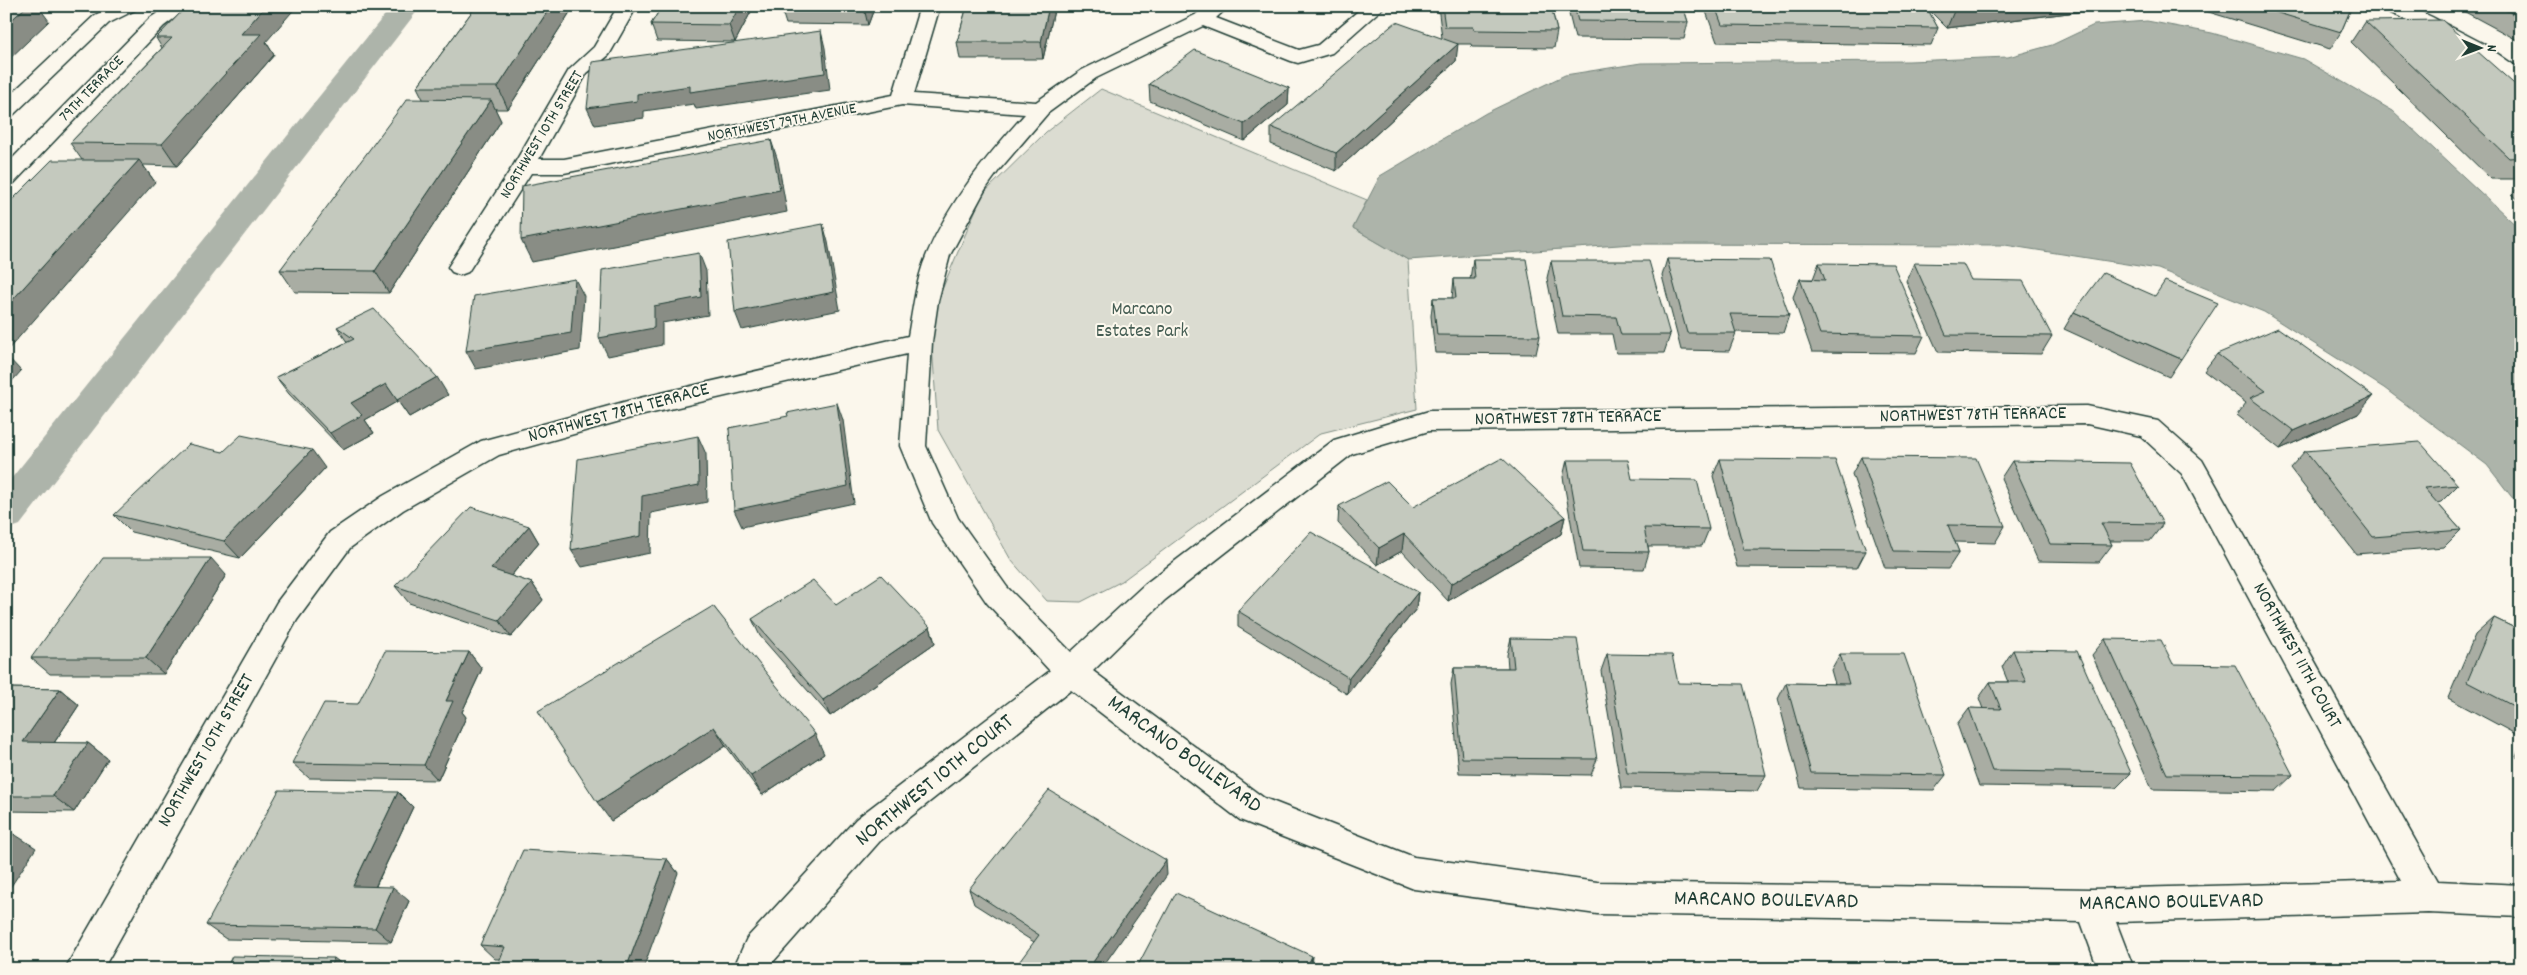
<svg xmlns="http://www.w3.org/2000/svg" width="2527" height="975" viewBox="0 0 2527 975" font-family="Dekko,sans-serif">
<rect width="100%" height="100%" fill="#fbf7ec"/>
<filter id="ink" filterUnits="userSpaceOnUse"><feTurbulence type="fractalNoise" baseFrequency=".02" numOctaves="2"/><feDisplacementMap in="SourceGraphic" scale="10" xChannelSelector="R" yChannelSelector="G"/><feConvolveMatrix kernelMatrix="1 2 1 2 8 2 1 2 1" color-interpolation-filters="sRGB"/></filter>
<g filter="url(#ink)">
<path fill="#dbdcd1" stroke="#7d8c82" d="M 1101,89 L 1367,200 L 1353,228 L 1408,260 L 1417,409 L 1321,433 L 1122,581 L 1081,602 L 1047,601 L 1011,560 L 938,430 L 930,318 L 982,195 L 1046,132 Z"/>
<path fill="#adb4aa" stroke="#74847b" d="M 2147,21 L 2212,33 L 2303,59 L 2393,111 L 2521,230 L 2521,509 L 2487,465 L 2384,388 L 2264,312 L 2158,269 L 2005,245 L 1633,244 L 1408,260 L 1353,228 L 1380,176 L 1486,113 L 1565,75 L 1641,63 L 1909,61 L 2008,57 L 2052,45 L 2094,25 Z"/>
<g fill="none" stroke-linecap="round" stroke-linejoin="round">
<path fill="#adb4aa" fill-rule="evenodd" d="M 392,6 L 421,6 L 20,525 L 6,530 L 6,485 Z"/>
<defs>
<path id="minor" d="M 113,6 L 137,6 L 135,10 L 109,23 L 13,115 L 6,117 L 6,99 L 95,15 Z
M 168,6 L 191,6 L 164,26 L 14,183 L 6,185 L 6,165 L 150,18 Z
M 618,6 L 637,6 L 609,55 L 587,73 L 539,159 L 564,159 L 893,95 L 920,6 L 940,6 L 914,94 L 1036,102 L 1082,70 L 1195,15 L 1207,6 L 1229,6 L 1216,18 L 1299,50 L 1318,45 L 1364,6 L 1385,6 L 1332,53 L 1298,63 L 1291,61 L 1203,26 L 1096,78 L 1048,113 L 1000,169 L 985,190 L 950,255 L 938,301 L 932,342 L 926,446 L 958,518 L 1007,587 L 1071,652 L 1145,584 L 1334,440 L 1429,411 L 2087,406 L 2158,421 L 2202,460 L 2438,881 L 2521,885 L 2521,917 L 2428,913 L 2116,922 L 2134,969 L 2098,969 L 2081,922 L 1597,914 L 1414,889 L 1240,820 L 1071,690 L 880,841 L 773,962 L 770,969 L 733,969 L 747,938 L 856,819 L 1050,671 L 987,603 L 932,523 L 900,446 L 907,354 L 631,418 L 499,455 L 403,510 L 350,548 L 297,620 L 103,969 L 65,969 L 277,602 L 330,532 L 383,496 L 481,441 L 631,400 L 908,336 C 913,309 916,279 927,254 C 950,201 986,157 1025,114 L 902,105 L 564,173 L 531,173 L 468,272 L 460,275 L 452,272 L 448,267 L 513,166 L 569,70 L 594,47 ZM 2087,424 L 2141,436 L 2182,474 L 2401,881 L 2092,889 L 1597,882 L 1414,857 L 1264,798 L 1093,671 L 1165,600 L 1352,454 L 1429,431 Z
M 2382,6 L 2408,6 L 2432,17 L 2482,43 L 2521,70 L 2521,86 C 2505,82 2484,61 2469,52 C 2442,35 2413,22 2384,10 Z"/>
</defs>
<use href="#minor" stroke="#1f3d34" stroke-width="3"/>
<use href="#minor" fill="#fbf7ec" fill-rule="evenodd"/>
</g>
<path fill="#a9ada3" stroke="#1f3d34" d="M 187,6 L 266,42 L 274,55 L 177,166 L 143,165 L 155,182 L 82,160 L 70,143 L 162,48 L 156,38 Z
M 476,6 L 574,6 L 508,109 L 495,109 L 501,121 L 389,293 L 295,292 L 280,270 L 423,99 L 417,87 Z
M 662,6 L 754,6 L 735,42 L 657,41 L 651,24 Z
M 875,6 L 868,25 L 786,24 L 781,8 Z
M 967,6 L 1055,6 L 1043,59 L 960,59 L 957,42 Z
M 1438,6 L 1551,6 L 1557,31 L 1554,48 L 1472,47 L 1471,44 L 1457,44 L 1456,61 L 1336,171 L 1271,144 L 1271,127 L 1442,38 Z
M 1567,6 L 1683,6 L 1688,22 L 1684,39 L 1575,38 Z
M 1704,6 L 2125,6 L 1947,28 L 1926,7 L 1938,28 L 1931,45 L 1717,42 Z
M 2189,6 L 2352,6 L 2341,32 L 2330,49 Z
M 2454,6 L 2521,6 L 2521,42 Z
M 2365,21 L 2521,90 L 2521,179 L 2491,179 L 2351,42 Z
M 1149,84 L 1289,88 L 1288,105 L 1244,141 L 1150,101 Z
M 2521,184 L 2521,202 L 2512,194 Z
M 1473,259 L 1540,336 L 1536,354 L 1435,353 L 1431,316 L 1433,298 L 1452,298 L 1454,279 L 1470,279 Z
M 1667,259 L 1789,315 L 1783,333 L 1735,332 L 1736,333 L 1729,351 L 1681,350 L 1662,276 Z
M 1551,261 L 1670,335 L 1664,353 L 1616,353 L 1612,334 L 1558,334 L 1547,278 Z
M 1819,263 L 1924,336 L 1916,353 L 1812,352 L 1793,297 L 1800,279 L 1813,279 Z
M 1914,263 L 1971,280 L 2052,336 L 2041,354 L 1938,352 L 1906,281 Z
M 2074,312 L 2181,359 L 2169,377 L 2064,329 Z
M 337,327 L 448,395 L 409,417 L 398,401 L 365,420 L 374,433 L 343,450 L 289,394 L 276,377 L 347,342 Z
M 2217,354 L 2358,414 L 2280,449 L 2237,415 L 2246,403 L 2204,371 Z
M 2305,451 L 2458,485 L 2441,502 L 2437,503 L 2461,530 L 2444,547 L 2356,554 L 2290,468 Z
M 223,452 L 325,468 L 240,558 L 131,532 L 114,515 Z
M 1861,457 L 2005,526 L 1995,543 L 1955,542 L 1959,552 L 1948,569 L 1885,568 L 1852,474 Z
M 1720,459 L 1866,551 L 1857,568 L 1737,567 L 1713,476 Z
M 1567,460 L 1632,479 L 1709,529 L 1702,546 L 1648,546 L 1649,552 L 1644,569 L 1579,568 L 1563,477 Z
M 2012,461 L 2163,524 L 2150,541 L 2110,541 L 2112,545 L 2099,562 L 2038,561 L 2001,478 Z
M 1339,506 L 1413,507 L 1565,517 L 1561,534 L 1448,601 L 1402,551 L 1377,565 L 1338,523 Z
M 529,526 L 539,543 L 511,576 L 532,583 L 543,600 L 511,637 L 409,603 L 395,586 Z
M 226,575 L 164,674 L 50,674 L 31,658 Z
M 1418,592 L 1416,609 L 1347,694 L 1238,627 L 1238,611 Z
M 836,605 L 930,627 L 935,643 L 830,716 L 760,636 L 752,619 Z
M 713,606 L 824,754 L 762,795 L 726,746 L 611,821 Z
M 2494,618 L 2521,631 L 2521,737 L 2448,698 L 2475,635 Z
M 1511,638 L 1597,759 L 1591,775 L 1459,773 L 1451,684 L 1454,668 L 1508,668 L 1507,655 Z
M 2105,639 L 2173,664 L 2293,775 L 2276,791 L 2152,789 L 2092,655 Z
M 2013,650 L 2131,773 L 2116,788 L 1979,786 L 1957,724 L 1969,708 L 1983,709 L 1979,698 L 1990,682 L 2008,682 L 2002,667 Z
M 469,652 L 482,669 L 462,712 L 466,717 L 438,780 L 309,778 L 292,763 L 358,704 Z
M 1607,654 L 1678,683 L 1766,775 L 1757,791 L 1621,788 L 1601,671 Z
M 1840,654 L 1946,775 L 1934,790 L 1801,788 L 1778,699 L 1786,683 L 1835,684 L 1831,670 Z
M 6,688 L 60,689 L 79,705 L 54,743 L 88,743 L 108,759 L 74,812 L 6,811 Z
M 2521,744 L 2521,760 L 2516,757 Z
M 398,792 L 413,807 L 376,886 L 409,901 L 391,942 L 226,939 L 206,925 Z
M 667,859 L 678,873 L 500,959 L 495,959 L 480,945 Z
M 1167,875 L 1034,942 L 974,904 L 969,889 Z
M 2513,964 L 2521,969 L 2505,969 Z"/>
<path fill="#898d85" stroke="#1f3d34" d="M 27,6 L 38,6 L 49,21 L 6,62 L 6,25 Z
M 266,6 L 297,6 L 266,42 L 274,55 L 177,166 L 162,144 L 241,34 Z
M 551,6 L 574,6 L 508,109 L 498,87 Z
M 740,6 L 754,6 L 735,42 L 729,25 Z
M 864,6 L 875,6 L 868,25 L 864,8 Z
M 1049,6 L 1055,6 L 1043,59 L 1041,42 Z
M 1995,6 L 2125,6 L 1947,28 L 1954,11 Z
M 821,31 L 825,48 L 830,90 L 696,109 L 694,104 L 644,111 L 644,118 L 595,125 L 587,108 L 637,94 Z
M 1458,44 L 1456,61 L 1336,171 L 1336,153 Z
M 1289,88 L 1288,105 L 1244,141 L 1244,124 Z
M 491,100 L 501,121 L 389,293 L 375,271 Z
M 771,140 L 778,161 L 787,212 L 532,262 L 521,240 Z
M 139,160 L 155,182 L 6,352 L 6,307 Z
M 823,224 L 828,242 L 840,310 L 742,330 L 735,312 Z
M 699,253 L 706,271 L 708,315 L 662,323 L 662,345 L 608,356 L 599,338 L 654,306 Z
M 575,279 L 584,296 L 580,350 L 476,369 L 466,351 Z
M 6,355 L 21,371 L 6,388 Z
M 437,377 L 448,395 L 409,417 L 397,400 Z
M 386,384 L 398,401 L 365,420 L 374,433 L 343,450 L 330,433 L 351,403 Z
M 2373,396 L 2358,414 L 2280,449 L 2294,431 Z
M 837,403 L 843,420 L 854,503 L 742,527 L 734,510 Z
M 698,436 L 706,454 L 707,502 L 651,513 L 650,553 L 582,567 L 571,550 L 642,496 Z
M 312,450 L 325,468 L 240,558 L 224,541 Z
M 1565,517 L 1561,534 L 1448,601 L 1451,584 Z
M 529,526 L 539,543 L 503,585 L 491,569 Z
M 1404,534 L 1402,551 L 1377,565 L 1379,548 Z
M 211,558 L 226,575 L 164,674 L 146,658 Z
M 532,583 L 543,600 L 511,637 L 499,620 Z
M 1418,592 L 1416,609 L 1347,694 L 1349,678 Z
M 930,627 L 935,643 L 830,716 L 823,700 Z
M 469,652 L 482,669 L 462,712 L 466,717 L 438,780 L 424,765 L 446,701 Z
M 60,689 L 79,705 L 44,758 L 23,742 Z
M 714,727 L 726,746 L 611,821 L 597,802 Z
M 815,734 L 824,754 L 762,795 L 751,776 Z
M 88,743 L 108,759 L 74,812 L 53,796 Z
M 398,792 L 413,807 L 369,900 L 353,886 Z
M 14,834 L 36,848 L 6,894 L 6,846 Z
M 667,859 L 678,873 L 643,969 L 626,969 Z
M 1166,860 L 1167,875 L 1101,969 L 1088,969 Z
M 393,887 L 409,901 L 391,942 L 375,928 Z
M 1312,956 L 1311,969 L 1306,969 Z
M 334,958 L 348,969 L 329,969 Z"/>
<path fill="#c4c9be" stroke="#1f3d34" d="M 6,6 L 27,6 L 6,25 Z
M 187,6 L 266,6 L 241,34 L 261,34 L 162,144 L 70,143 L 172,38 L 156,38 Z
M 476,6 L 551,6 L 498,87 L 417,87 Z
M 662,6 L 740,6 L 729,25 L 651,24 Z
M 781,6 L 864,6 L 864,8 L 781,8 Z
M 967,6 L 1049,6 L 1041,42 L 957,42 Z
M 1442,6 L 1551,6 L 1557,31 L 1474,30 L 1473,27 L 1445,27 Z
M 1574,6 L 1683,6 L 1688,22 L 1578,21 Z
M 1715,6 L 1926,6 L 1938,28 L 1722,25 Z
M 1949,6 L 1995,6 L 1954,11 Z
M 2255,6 L 2352,6 L 2341,32 Z
M 2498,6 L 2521,6 L 2521,18 Z
M 2442,20 L 2521,90 L 2521,157 L 2509,158 L 2365,21 Z
M 1396,22 L 1458,44 L 1336,153 L 1271,127 Z
M 821,31 L 825,73 L 690,92 L 690,86 L 637,94 L 637,101 L 587,108 L 592,62 Z
M 1195,50 L 1289,88 L 1244,124 L 1149,84 Z
M 407,99 L 491,100 L 375,271 L 280,270 Z
M 771,140 L 780,190 L 521,240 L 522,186 Z
M 52,160 L 139,160 L 6,307 L 6,206 Z
M 823,224 L 834,292 L 735,312 L 728,242 Z
M 699,253 L 701,297 L 654,306 L 654,328 L 599,338 L 602,270 Z
M 1473,259 L 1526,259 L 1540,336 L 1437,335 L 1433,298 L 1456,298 L 1454,279 L 1475,279 Z
M 1667,259 L 1770,260 L 1789,315 L 1730,314 L 1736,333 L 1687,333 Z
M 1551,261 L 1649,261 L 1670,335 L 1621,335 L 1616,317 L 1562,316 Z
M 1819,263 L 1893,264 L 1924,336 L 1820,334 L 1800,279 L 1825,280 Z
M 1914,263 L 1963,264 L 1971,280 L 2023,281 L 2052,336 L 1946,335 Z
M 2103,273 L 2155,296 L 2165,281 L 2218,303 L 2181,359 L 2074,312 Z
M 575,279 L 571,333 L 466,351 L 474,296 Z
M 374,309 L 437,377 L 397,400 L 386,384 L 351,403 L 362,415 L 330,433 L 276,377 L 354,339 L 337,327 Z
M 2278,328 L 2373,396 L 2294,431 L 2250,398 L 2266,391 L 2217,354 Z
M 837,403 L 848,486 L 734,510 L 729,428 L 788,416 L 787,413 Z
M 241,435 L 312,450 L 224,541 L 114,515 L 189,444 L 223,452 Z
M 698,436 L 699,485 L 642,496 L 641,536 L 571,550 L 578,459 Z
M 2420,442 L 2458,485 L 2424,488 L 2461,530 L 2373,537 L 2305,451 Z
M 1861,457 L 1976,458 L 2005,526 L 1948,525 L 1959,552 L 1894,551 Z
M 1502,458 L 1565,517 L 1451,584 L 1404,534 L 1379,548 L 1339,506 L 1387,481 L 1413,507 Z
M 1720,459 L 1835,460 L 1866,551 L 1744,550 Z
M 1567,460 L 1628,460 L 1632,479 L 1697,480 L 1709,529 L 1644,528 L 1649,552 L 1583,551 Z
M 2012,461 L 2130,463 L 2163,524 L 2101,523 L 2112,545 L 2050,544 Z
M 471,507 L 529,526 L 491,569 L 532,583 L 499,620 L 395,586 Z
M 1311,532 L 1418,592 L 1349,678 L 1238,611 Z
M 103,558 L 211,558 L 146,658 L 31,658 Z
M 881,575 L 930,627 L 823,700 L 752,619 L 813,580 L 836,605 Z
M 713,606 L 815,734 L 751,776 L 714,727 L 597,802 L 538,711 Z
M 2494,618 L 2521,631 L 2521,710 L 2467,682 Z
M 1511,638 L 1577,639 L 1597,759 L 1462,758 L 1454,668 L 1514,668 Z
M 2105,639 L 2161,640 L 2173,664 L 2235,665 L 2293,775 L 2167,774 Z
M 2013,650 L 2077,651 L 2131,773 L 1992,771 L 1969,708 L 2001,709 L 1990,682 L 2026,682 Z
M 385,651 L 469,652 L 446,701 L 453,701 L 424,765 L 292,763 L 324,703 L 358,704 Z
M 1607,654 L 1672,655 L 1678,683 L 1743,684 L 1766,775 L 1627,773 Z
M 1840,654 L 1904,654 L 1946,775 L 1811,773 L 1786,683 L 1849,684 Z
M 6,688 L 60,689 L 23,742 L 88,743 L 53,796 L 6,796 Z
M 279,790 L 398,792 L 353,886 L 393,887 L 375,928 L 206,925 Z
M 1049,790 L 1166,860 L 1088,969 L 1014,969 L 1039,935 L 969,889 Z
M 6,833 L 14,834 L 6,846 Z
M 523,850 L 667,859 L 626,969 L 496,969 L 505,947 L 480,945 Z
M 1176,893 L 1312,956 L 1306,969 L 1136,969 Z
M 232,956 L 334,958 L 329,969 L 226,969 Z
M 2513,964 L 2521,964 L 2521,969 L 2516,969 Z"/>
</g>
<g text-anchor="middle" dominant-baseline="central" stroke-width="4" stroke-linejoin="round" paint-order="stroke">
<g font-size="16" fill="#1f3d34" stroke="#fbf7ec">
<text transform="translate(92 89) rotate(-46)">79TH TERRACE</text>
<text transform="translate(782 123) rotate(-11)">NORTHWEST 79TH AVENUE</text>
<text transform="translate(542 135) rotate(-59)">NORTHWEST 10TH STREET</text>
</g>
<g font-size="19" fill="#455d53" stroke="#fbf7ec">
<text x="1142" y="310">Marcano<tspan x="1142" dy="22">Estates Park</tspan></text>
</g>
<g font-size="19" fill="#1f3d34" stroke="#fbf7ec">
<text transform="translate(619 414) rotate(-15)">NORTHWEST 78TH TERRACE</text>
<text transform="translate(1973 416) rotate(-1)">NORTHWEST 78TH TERRACE</text>
<text transform="translate(1568 419) rotate(-1)">NORTHWEST 78TH TERRACE</text>
<text transform="translate(2296 656) rotate(61)">NORTHWEST 11TH COURT</text>
<text transform="translate(207 751) rotate(-60)">NORTHWEST 10TH STREET</text>
</g>
<g font-size="22" fill="#1f3d34" stroke="#fbf7ec">
<text transform="translate(1184 755) rotate(36)">MARCANO BOULEVARD</text>
<text transform="translate(935 781) rotate(-39)">NORTHWEST 10TH COURT</text>
<text transform="translate(1766 901) rotate(1)">MARCANO BOULEVARD</text>
<text transform="translate(2171 903) rotate(-1)">MARCANO BOULEVARD</text>
</g>
</g>
<rect width="2527" height="975" fill="none" stroke="#fbf7ec" stroke-width="25"/>
<rect x="12" y="12" width="2502" height="950" fill="none" stroke="#1f3d34" stroke-width="2" filter="url(#ink)"/>
<g transform="translate(2480 48) rotate(91)" stroke="#fbf7ec" stroke-width="4" paint-order="stroke">
<path d="M0-4L9 19L0 12L-9 19Z" fill="#1f3d34"/>
<text y="-8" font-size="14" font-weight="bold" text-anchor="middle" fill="#1f3d34">N</text>
</g>
</svg>
